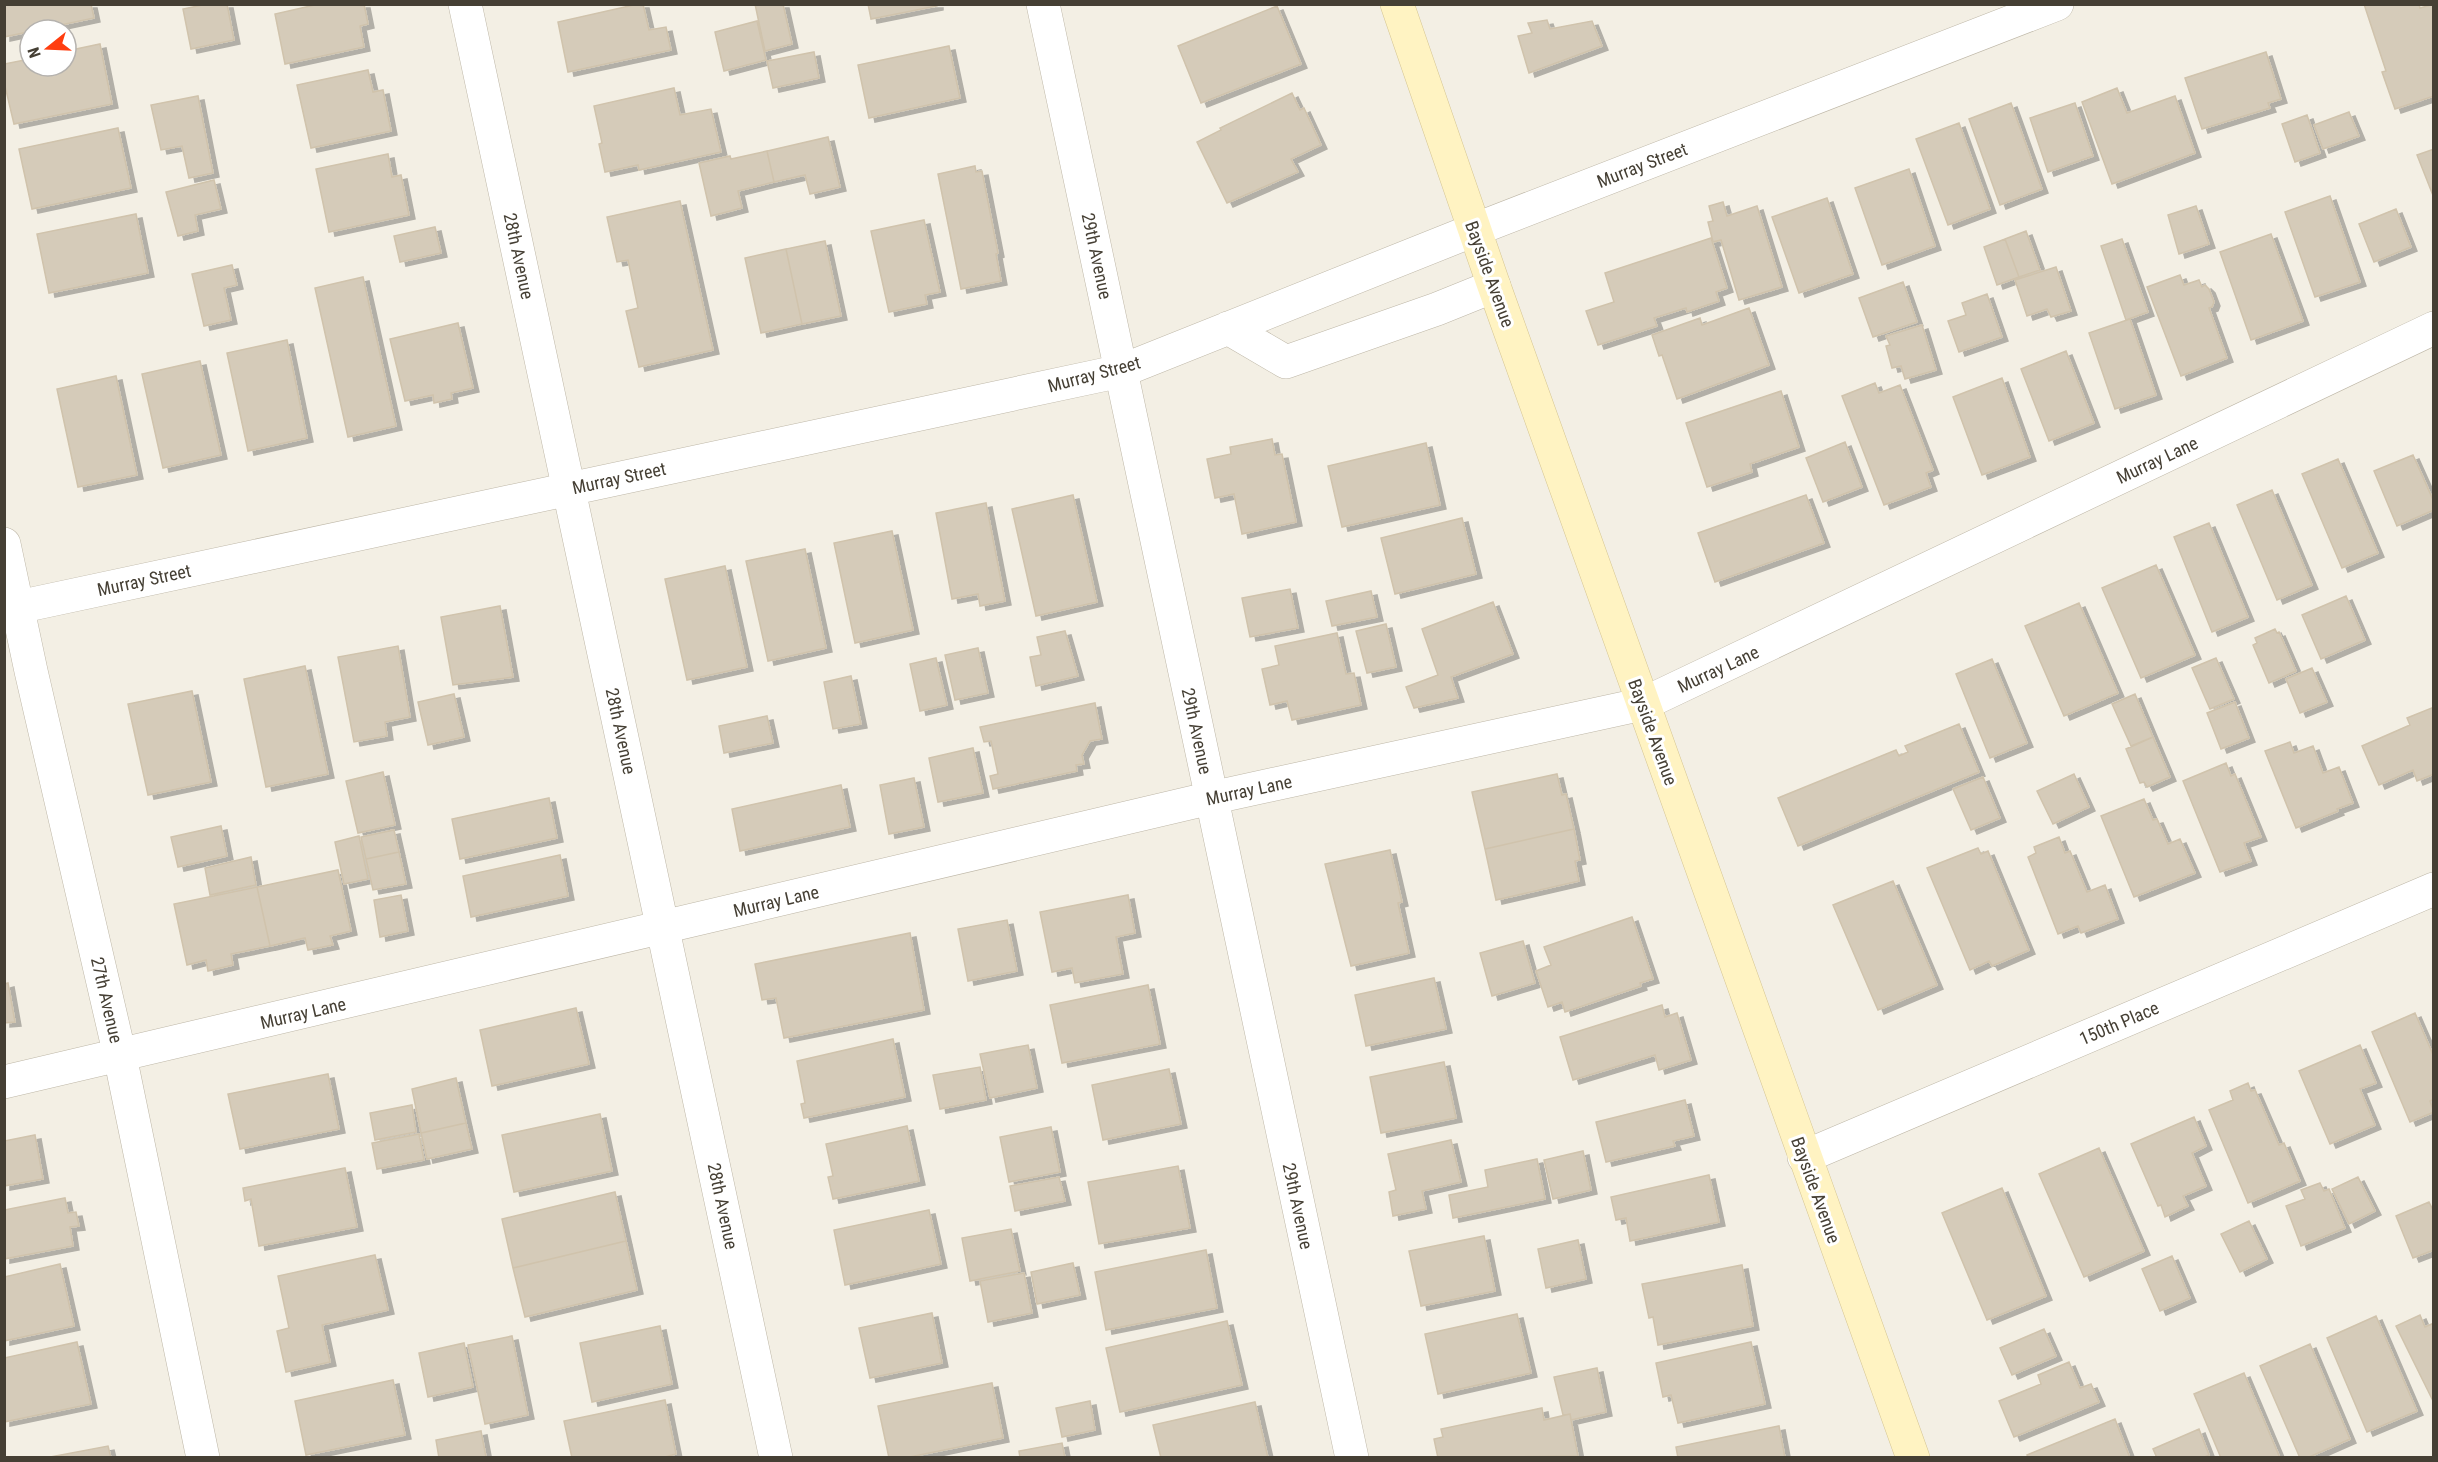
<svg xmlns="http://www.w3.org/2000/svg" width="2438" height="1462" viewBox="0 0 2438 1462" font-family="'Roboto Condensed',sans-serif">
<defs>
<filter id="shadow"><feDropShadow dx="6" dy="4" stdDeviation="0" flood-color="#0004"/></filter>
</defs>
<rect width="100%" height="100%" fill="#f3efe4"/>
<path fill="#d5cbb9" stroke="#d0c3ac" stroke-width="1.5" filter="url(#shadow)" d="M 4,4 L 91,4 L 94,18 L 4,37 Z
M 207,4 L 227,4 L 234,40 L 191,49 L 183,9 Z
M 319,4 L 364,4 L 368,24 L 360,26 L 364,47 L 285,64 L 275,14 Z
M 638,4 L 643,4 L 649,30 L 666,27 L 671,50 L 568,72 L 558,22 Z
M 755,4 L 783,4 L 792,44 L 765,51 Z
M 868,4 L 937,4 L 937,6 L 871,19 Z
M 2364,4 L 2419,4 L 2420,8 L 2434,4 L 2434,96 L 2395,109 L 2382,72 L 2386,71 Z
M 1277,6 L 1301,64 L 1201,103 L 1178,46 Z
M 1547,20 L 1550,29 L 1592,21 L 1602,46 L 1529,73 L 1518,36 L 1532,33 L 1528,23 Z
M 757,21 L 766,60 L 724,71 L 715,32 Z
M 100,44 L 112,104 L 14,124 L 4,82 L 4,64 L 30,59 L 30,66 L 66,66 L 66,51 Z
M 949,46 L 960,98 L 869,118 L 858,65 Z
M 814,52 L 819,78 L 773,88 L 767,61 Z
M 2266,52 L 2281,99 L 2268,103 L 2270,108 L 2202,129 L 2185,78 Z
M 368,70 L 373,92 L 383,90 L 391,131 L 311,148 L 297,85 Z
M 674,88 L 680,115 L 711,109 L 721,152 L 639,170 L 638,165 L 605,172 L 599,144 L 602,143 L 594,106 Z
M 2117,88 L 2127,113 L 2175,96 L 2195,153 L 2112,184 L 2082,102 Z
M 1292,93 L 1300,110 L 1304,108 L 1321,145 L 1291,159 L 1298,172 L 1227,203 L 1197,142 L 1221,130 L 1220,128 Z
M 198,96 L 213,173 L 189,178 L 182,146 L 161,150 L 151,105 Z
M 2011,103 L 2042,189 L 2000,205 L 1969,119 Z
M 2075,103 L 2093,156 L 2048,172 L 2030,118 Z
M 2349,112 L 2359,136 L 2323,149 L 2314,125 Z
M 2307,115 L 2320,153 L 2295,162 L 2282,124 Z
M 1959,123 L 1990,209 L 1948,225 L 1916,139 Z
M 118,128 L 131,188 L 32,209 L 19,149 Z
M 828,137 L 840,187 L 810,194 L 805,175 L 774,182 L 767,151 Z
M 2434,149 L 2434,198 L 2417,155 Z
M 767,151 L 774,182 L 738,191 L 742,208 L 711,216 L 699,163 L 730,156 L 731,159 Z
M 388,154 L 392,177 L 401,175 L 409,215 L 329,232 L 316,169 Z
M 975,166 L 976,172 L 982,171 L 998,253 L 996,254 L 1001,281 L 961,289 L 938,174 Z
M 1909,169 L 1935,246 L 1882,265 L 1855,188 Z
M 214,180 L 221,209 L 195,215 L 198,231 L 178,236 L 166,192 Z
M 2330,196 L 2360,282 L 2315,297 L 2285,212 Z
M 1827,198 L 1853,274 L 1799,293 L 1772,217 Z
M 680,201 L 713,350 L 639,367 L 626,311 L 638,308 L 628,260 L 617,262 L 607,217 Z
M 1723,202 L 1727,216 L 1757,206 L 1782,287 L 1739,300 L 1721,240 L 1713,242 L 1708,222 L 1713,221 L 1709,206 Z
M 2196,206 L 2209,244 L 2179,254 L 2168,215 Z
M 2396,209 L 2411,247 L 2374,262 L 2359,224 Z
M 136,214 L 148,273 L 49,293 L 37,234 Z
M 924,220 L 940,292 L 925,295 L 927,304 L 889,312 L 871,231 Z
M 435,227 L 441,253 L 400,262 L 394,236 Z
M 2026,231 L 2040,270 L 2019,277 L 2005,239 Z
M 2271,234 L 2303,321 L 2251,340 L 2220,252 Z
M 1711,238 L 1727,288 L 1716,292 L 1719,301 L 1687,312 L 1686,308 L 1654,318 L 1657,326 L 1598,345 L 1586,311 L 1614,302 L 1605,273 Z
M 2005,239 L 2019,277 L 1997,285 L 1984,247 Z
M 2122,239 L 2148,312 L 2126,320 L 2101,246 Z
M 825,241 L 841,316 L 802,324 L 786,249 Z
M 786,249 L 802,324 L 761,333 L 745,258 Z
M 232,265 L 237,285 L 224,288 L 231,320 L 204,326 L 192,274 Z
M 2056,267 L 2071,311 L 2051,317 L 2047,309 L 2027,316 L 2015,280 Z
M 2180,275 L 2184,285 L 2199,280 L 2202,287 L 2205,285 L 2209,289 L 2214,302 L 2212,307 L 2209,308 L 2227,358 L 2181,376 L 2147,287 Z
M 363,277 L 396,426 L 348,437 L 315,288 Z
M 1903,282 L 1917,322 L 1873,337 L 1859,298 Z
M 1987,294 L 2002,337 L 1959,352 L 1948,321 L 1966,315 L 1962,303 Z
M 1749,308 L 1769,365 L 1677,399 L 1662,355 L 1659,356 L 1652,335 L 1700,318 L 1702,325 Z
M 2130,319 L 2156,395 L 2115,409 L 2089,333 Z
M 458,323 L 473,388 L 451,393 L 452,399 L 434,403 L 433,395 L 405,401 L 390,339 Z
M 1922,325 L 1936,370 L 1905,379 L 1901,366 L 1892,368 L 1886,346 L 1890,345 L 1886,336 Z
M 287,340 L 307,438 L 248,451 L 227,353 Z
M 2066,351 L 2094,423 L 2049,441 L 2021,369 Z
M 200,361 L 221,455 L 163,468 L 142,374 Z
M 116,376 L 137,475 L 78,487 L 57,389 Z
M 2002,378 L 2030,457 L 1982,475 L 1953,397 Z
M 1875,383 L 1879,393 L 1900,385 L 1933,470 L 1926,473 L 1931,487 L 1884,505 L 1842,396 Z
M 1781,391 L 1799,447 L 1750,464 L 1752,472 L 1707,487 L 1686,423 Z
M 1272,439 L 1275,455 L 1282,454 L 1296,522 L 1242,534 L 1234,494 L 1215,498 L 1207,459 L 1231,454 L 1230,447 Z
M 1845,442 L 1862,487 L 1823,502 L 1806,458 Z
M 1426,443 L 1440,505 L 1342,527 L 1328,466 Z
M 2413,455 L 2434,502 L 2434,510 L 2397,526 L 2374,471 Z
M 2338,459 L 2378,553 L 2342,568 L 2302,474 Z
M 2272,490 L 2312,585 L 2277,600 L 2237,505 Z
M 1073,495 L 1097,602 L 1036,616 L 1012,509 Z
M 1806,495 L 1824,543 L 1715,582 L 1698,533 Z
M 986,503 L 1005,601 L 980,606 L 978,594 L 952,599 L 936,513 Z
M 1462,518 L 1476,574 L 1395,594 L 1381,538 Z
M 2209,523 L 2248,617 L 2212,632 L 2174,537 Z
M 892,531 L 913,630 L 855,643 L 834,543 Z
M 805,549 L 826,648 L 768,661 L 746,561 Z
M 2156,565 L 2195,655 L 2141,678 L 2102,588 Z
M 725,566 L 747,667 L 687,680 L 665,579 Z
M 1290,589 L 1298,628 L 1250,637 L 1242,598 Z
M 1371,591 L 1377,617 L 1332,626 L 1326,601 Z
M 2346,596 L 2365,640 L 2321,659 L 2302,615 Z
M 1493,602 L 1513,654 L 1451,677 L 1458,698 L 1414,708 L 1406,687 L 1438,675 L 1422,629 Z
M 2079,603 L 2118,693 L 2064,716 L 2025,626 Z
M 500,606 L 513,677 L 453,685 L 441,617 Z
M 1386,624 L 1396,667 L 1367,673 L 1356,631 Z
M 2275,629 L 2277,633 L 2279,632 L 2296,671 L 2269,683 L 2253,645 L 2257,643 L 2255,638 Z
M 1065,631 L 1078,676 L 1036,686 L 1030,657 L 1041,655 L 1037,637 Z
M 1337,633 L 1346,674 L 1354,673 L 1361,705 L 1292,720 L 1287,701 L 1270,705 L 1262,669 L 1279,665 L 1275,646 Z
M 398,646 L 410,717 L 385,722 L 387,736 L 354,742 L 338,657 Z
M 978,648 L 988,693 L 955,700 L 945,655 Z
M 936,658 L 947,705 L 920,711 L 910,664 Z
M 2216,658 L 2234,699 L 2210,709 L 2192,668 Z
M 1992,659 L 2027,743 L 1990,758 L 1956,674 Z
M 305,666 L 328,774 L 266,787 L 244,679 Z
M 2312,668 L 2327,702 L 2300,713 L 2286,679 Z
M 851,676 L 861,724 L 833,729 L 824,682 Z
M 192,691 L 211,782 L 148,795 L 128,704 Z
M 454,694 L 464,737 L 428,745 L 418,702 Z
M 2135,694 L 2153,737 L 2131,746 L 2112,704 Z
M 2235,702 L 2249,738 L 2221,749 L 2207,713 Z
M 1095,703 L 1102,739 L 1090,741 L 1082,755 L 1084,764 L 1076,765 L 1077,771 L 993,789 L 990,776 L 998,774 L 991,741 L 984,742 L 980,727 Z
M 2434,707 L 2434,774 L 2417,781 L 2413,770 L 2379,785 L 2362,746 L 2410,725 L 2407,718 Z
M 767,716 L 773,743 L 724,753 L 719,726 Z
M 1959,724 L 1979,772 L 1798,846 L 1778,798 L 1896,750 L 1899,756 L 1908,752 L 1905,746 Z
M 2153,737 L 2170,777 L 2147,787 L 2144,782 L 2140,783 L 2126,749 Z
M 2290,742 L 2294,753 L 2313,746 L 2323,773 L 2339,767 L 2353,803 L 2337,809 L 2338,811 L 2296,828 L 2265,751 Z
M 973,748 L 983,793 L 938,802 L 929,758 Z
M 2226,763 L 2231,776 L 2235,774 L 2261,837 L 2244,843 L 2251,861 L 2220,872 L 2183,781 Z
M 383,772 L 395,825 L 358,833 L 346,781 Z
M 1557,774 L 1562,795 L 1566,794 L 1574,829 L 1485,849 L 1472,792 Z
M 2074,774 L 2089,807 L 2053,824 L 2037,791 Z
M 1983,777 L 2000,818 L 1971,830 L 1953,789 Z
M 914,778 L 924,827 L 889,834 L 880,785 Z
M 841,785 L 850,827 L 740,851 L 732,809 Z
M 549,798 L 557,838 L 460,859 L 452,819 Z
M 2144,799 L 2153,820 L 2157,819 L 2168,844 L 2180,839 L 2195,873 L 2134,897 L 2101,816 Z
M 221,826 L 227,856 L 178,867 L 171,837 Z
M 1574,829 L 1580,860 L 1575,861 L 1579,881 L 1496,900 L 1485,849 Z
M 394,830 L 399,852 L 366,859 L 361,837 Z
M 359,836 L 368,879 L 344,884 L 335,842 Z
M 2059,837 L 2065,853 L 2070,851 L 2087,892 L 2105,885 L 2118,919 L 2081,933 L 2078,926 L 2058,934 L 2028,857 L 2036,853 L 2034,847 Z
M 1978,848 L 1981,854 L 1988,851 L 2029,950 L 1992,966 L 1989,961 L 1970,970 L 1927,868 Z
M 1390,850 L 1402,902 L 1398,903 L 1409,953 L 1351,966 L 1325,864 Z
M 399,852 L 406,884 L 373,890 L 366,859 Z
M 560,855 L 568,896 L 471,917 L 463,876 Z
M 251,857 L 256,885 L 210,895 L 205,868 Z
M 338,870 L 351,931 L 330,936 L 333,945 L 308,950 L 305,938 L 270,946 L 257,887 Z
M 1893,881 L 1937,985 L 1878,1010 L 1833,905 Z
M 257,887 L 270,946 L 231,954 L 233,965 L 208,971 L 206,960 L 187,965 L 174,904 Z
M 401,895 L 408,931 L 380,937 L 374,900 Z
M 1128,895 L 1135,933 L 1116,937 L 1123,974 L 1075,983 L 1072,968 L 1052,972 L 1040,912 Z
M 1632,917 L 1653,979 L 1640,983 L 1641,986 L 1565,1012 L 1562,1002 L 1548,1007 L 1536,971 L 1551,965 L 1544,947 Z
M 1007,920 L 1017,971 L 968,981 L 958,929 Z
M 910,933 L 924,1010 L 784,1038 L 776,998 L 762,1000 L 755,964 Z
M 1523,941 L 1535,983 L 1492,996 L 1480,953 Z
M 1434,978 L 1446,1029 L 1366,1046 L 1355,995 Z
M 8,983 L 15,1022 L 4,1023 L 4,984 Z
M 1148,985 L 1160,1044 L 1062,1063 L 1050,1005 Z
M 1662,1005 L 1665,1017 L 1677,1013 L 1691,1060 L 1659,1070 L 1655,1055 L 1573,1080 L 1560,1037 Z
M 576,1008 L 589,1064 L 492,1086 L 480,1030 Z
M 2415,1013 L 2434,1057 L 2434,1099 L 2430,1101 L 2434,1112 L 2410,1122 L 2372,1032 Z
M 893,1039 L 905,1097 L 804,1118 L 801,1104 L 805,1103 L 797,1061 Z
M 1028,1045 L 1037,1088 L 990,1098 L 980,1054 Z
M 2360,1045 L 2376,1083 L 2360,1089 L 2375,1125 L 2330,1144 L 2299,1071 Z
M 1444,1062 L 1456,1118 L 1381,1133 L 1370,1077 Z
M 980,1067 L 986,1100 L 940,1109 L 933,1075 Z
M 1169,1069 L 1181,1124 L 1103,1140 L 1092,1085 Z
M 328,1074 L 339,1129 L 240,1149 L 228,1094 Z
M 456,1078 L 466,1123 L 421,1133 L 412,1089 Z
M 2248,1083 L 2251,1091 L 2255,1090 L 2279,1145 L 2284,1143 L 2300,1181 L 2248,1203 L 2209,1110 L 2233,1100 L 2230,1091 Z
M 1685,1100 L 1694,1136 L 1673,1141 L 1675,1146 L 1606,1162 L 1596,1122 Z
M 412,1105 L 416,1132 L 375,1140 L 370,1113 Z
M 600,1114 L 612,1171 L 514,1192 L 502,1135 Z
M 2194,1117 L 2206,1146 L 2192,1153 L 2206,1186 L 2183,1196 L 2188,1206 L 2165,1217 L 2161,1205 L 2158,1206 L 2131,1144 Z
M 466,1123 L 472,1149 L 427,1159 L 421,1133 Z
M 907,1126 L 919,1181 L 833,1199 L 828,1177 L 833,1176 L 826,1144 Z
M 1051,1127 L 1060,1172 L 1009,1182 L 1000,1137 Z
M 419,1134 L 424,1160 L 377,1169 L 372,1143 Z
M 35,1135 L 43,1179 L 4,1186 L 4,1141 Z
M 1451,1140 L 1461,1182 L 1422,1191 L 1426,1209 L 1393,1216 L 1389,1192 L 1396,1190 L 1388,1154 Z
M 2099,1148 L 2144,1251 L 2084,1277 L 2039,1174 Z
M 1583,1151 L 1591,1190 L 1553,1199 L 1544,1160 Z
M 1537,1159 L 1545,1199 L 1453,1218 L 1449,1195 L 1488,1187 L 1485,1170 Z
M 1178,1166 L 1190,1228 L 1099,1244 L 1088,1182 Z
M 345,1168 L 357,1227 L 259,1246 L 251,1199 L 245,1201 L 243,1188 Z
M 1709,1175 L 1719,1222 L 1630,1241 L 1626,1218 L 1616,1220 L 1611,1197 Z
M 1059,1177 L 1065,1201 L 1015,1211 L 1010,1186 Z
M 2358,1177 L 2375,1211 L 2349,1224 L 2332,1189 Z
M 2320,1183 L 2324,1191 L 2329,1189 L 2345,1228 L 2301,1246 L 2286,1206 L 2305,1199 L 2301,1190 Z
M 2002,1188 L 2046,1296 L 1987,1320 L 1942,1213 Z
M 615,1192 L 626,1241 L 513,1268 L 502,1219 Z
M 65,1198 L 68,1213 L 76,1212 L 79,1226 L 70,1227 L 73,1246 L 4,1259 L 4,1210 Z
M 2429,1202 L 2434,1212 L 2434,1250 L 2413,1258 L 2396,1216 Z
M 929,1210 L 941,1264 L 845,1285 L 834,1230 Z
M 2249,1221 L 2267,1259 L 2240,1272 L 2221,1234 Z
M 1011,1229 L 1020,1271 L 970,1281 L 962,1238 Z
M 1484,1236 L 1495,1291 L 1421,1306 L 1409,1251 Z
M 1578,1240 L 1586,1279 L 1546,1288 L 1538,1249 Z
M 626,1241 L 637,1290 L 525,1317 L 513,1268 Z
M 1206,1250 L 1217,1308 L 1106,1330 L 1095,1272 Z
M 375,1255 L 388,1310 L 322,1325 L 330,1362 L 286,1372 L 277,1331 L 289,1328 L 278,1276 Z
M 2172,1256 L 2190,1298 L 2160,1311 L 2142,1269 Z
M 1073,1263 L 1080,1295 L 1037,1304 L 1031,1272 Z
M 60,1264 L 74,1326 L 4,1341 L 4,1277 Z
M 1742,1265 L 1753,1326 L 1658,1345 L 1653,1317 L 1649,1318 L 1642,1284 Z
M 1024,1273 L 1032,1313 L 988,1322 L 980,1281 Z
M 932,1313 L 942,1363 L 870,1378 L 859,1328 Z
M 1517,1314 L 1531,1373 L 1438,1394 L 1425,1334 Z
M 2420,1315 L 2425,1327 L 2434,1323 L 2434,1403 L 2396,1326 Z
M 2376,1316 L 2417,1411 L 2367,1432 L 2327,1338 Z
M 1227,1321 L 1242,1385 L 1120,1412 L 1106,1348 Z
M 660,1326 L 672,1384 L 592,1402 L 580,1343 Z
M 2044,1329 L 2056,1356 L 2012,1375 L 2000,1348 Z
M 512,1336 L 528,1415 L 485,1424 L 468,1345 Z
M 77,1342 L 91,1404 L 4,1422 L 4,1358 Z
M 1751,1342 L 1765,1404 L 1678,1423 L 1671,1395 L 1663,1397 L 1656,1363 Z
M 464,1343 L 473,1387 L 428,1397 L 419,1353 Z
M 2310,1344 L 2350,1439 L 2307,1458 L 2300,1458 L 2260,1366 Z
M 2069,1362 L 2080,1388 L 2091,1384 L 2099,1402 L 2014,1437 L 1999,1401 L 2041,1384 L 2038,1375 Z
M 1597,1368 L 1606,1412 L 1571,1420 L 1570,1414 L 1563,1415 L 1554,1377 Z
M 2244,1373 L 2280,1458 L 2221,1458 L 2194,1394 Z
M 393,1380 L 405,1435 L 306,1455 L 295,1401 Z
M 992,1383 L 1003,1438 L 905,1458 L 889,1458 L 878,1406 Z
M 665,1400 L 676,1454 L 661,1458 L 572,1458 L 564,1421 Z
M 1090,1401 L 1095,1430 L 1062,1437 L 1056,1408 Z
M 1255,1402 L 1268,1458 L 1161,1458 L 1153,1425 Z
M 1542,1408 L 1544,1420 L 1570,1414 L 1578,1456 L 1438,1458 L 1434,1439 L 1443,1437 L 1441,1429 Z
M 2115,1419 L 2130,1458 L 2028,1458 L 2027,1455 Z
M 1779,1426 L 1785,1458 L 1678,1458 L 1676,1447 Z
M 2199,1429 L 2209,1455 L 2203,1458 L 2157,1458 L 2153,1449 Z
M 481,1431 L 486,1457 L 439,1458 L 436,1440 Z
M 1062,1443 L 1065,1458 L 1020,1458 L 1019,1451 Z
M 108,1446 L 111,1458 L 45,1458 Z"/>
<g fill="none" stroke-linecap="round" stroke-linejoin="round">
<defs>
<path id="street" d="M 465,4 L 776,1458
M 1043,4 L 1352,1458
M 1228,328 L 1286,362 L 1437,309 L 1494,286
M 4,544 L 31,671 L 120,1056 L 203,1458
M 4,610 L 1121,371 L 1474,230 L 2057,4
M 4,1082 L 1211,798 L 1643,704 L 2434,328
M 1804,1157 L 2434,889"/>
<path id="secondary" d="M 1397,4 L 1494,286 L 1913,1458"/>
</defs>
<use href="#street" stroke="#beb7a7" stroke-width="34"/>
<use href="#secondary" stroke="#d5c592" stroke-width="34"/>
<use href="#street" stroke="#fff" stroke-width="33"/>
<use href="#secondary" stroke="#fff3c2" stroke-width="33"/>
</g>
<g text-anchor="middle" dominant-baseline="central" stroke-width="6" stroke-linejoin="round" paint-order="stroke">
<g font-size="18" fill="#453f34" stroke="#fff">
<text transform="translate(1642 165) rotate(-21)">Murray Street</text>
<text transform="translate(519 256) rotate(78)">28th Avenue</text>
<text transform="translate(1097 256) rotate(78)">29th Avenue</text>
<text transform="translate(1490 274) rotate(70)">Bayside Avenue</text>
<text transform="translate(1094 374) rotate(-15)">Murray Street</text>
<text transform="translate(2157 460) rotate(-25)">Murray Lane</text>
<text transform="translate(619 478) rotate(-12)">Murray Street</text>
<text transform="translate(144 580) rotate(-12)">Murray Street</text>
<text transform="translate(1718 669) rotate(-25)">Murray Lane</text>
<text transform="translate(621 731) rotate(78)">28th Avenue</text>
<text transform="translate(1197 731) rotate(78)">29th Avenue</text>
<text transform="translate(1653 732) rotate(70)">Bayside Avenue</text>
<text transform="translate(1249 790) rotate(-12)">Murray Lane</text>
<text transform="translate(776 901) rotate(-13)">Murray Lane</text>
<text transform="translate(107 1000) rotate(77)">27th Avenue</text>
<text transform="translate(303 1013) rotate(-13)">Murray Lane</text>
<text transform="translate(2119 1023) rotate(-23)">150th Place</text>
<text transform="translate(1816 1190) rotate(70)">Bayside Avenue</text>
<text transform="translate(723 1206) rotate(78)">28th Avenue</text>
<text transform="translate(1298 1206) rotate(78)">29th Avenue</text>
</g>
</g>
<rect width="2438" height="1462" fill="none" stroke="#453f34" stroke-width="12"/>
<g transform="translate(48 48) rotate(252)"><circle r="28" fill="#ffffff" stroke="#b5b2ae" stroke-width="1.5"/>
<path d="M0-4.5L10 22L0 15L-10 22Z" fill="#ff3d0f"/>
<text y="-9" font-size="16" font-weight="bold" text-anchor="middle" fill="#453f34">N</text>
</g>
</svg>
